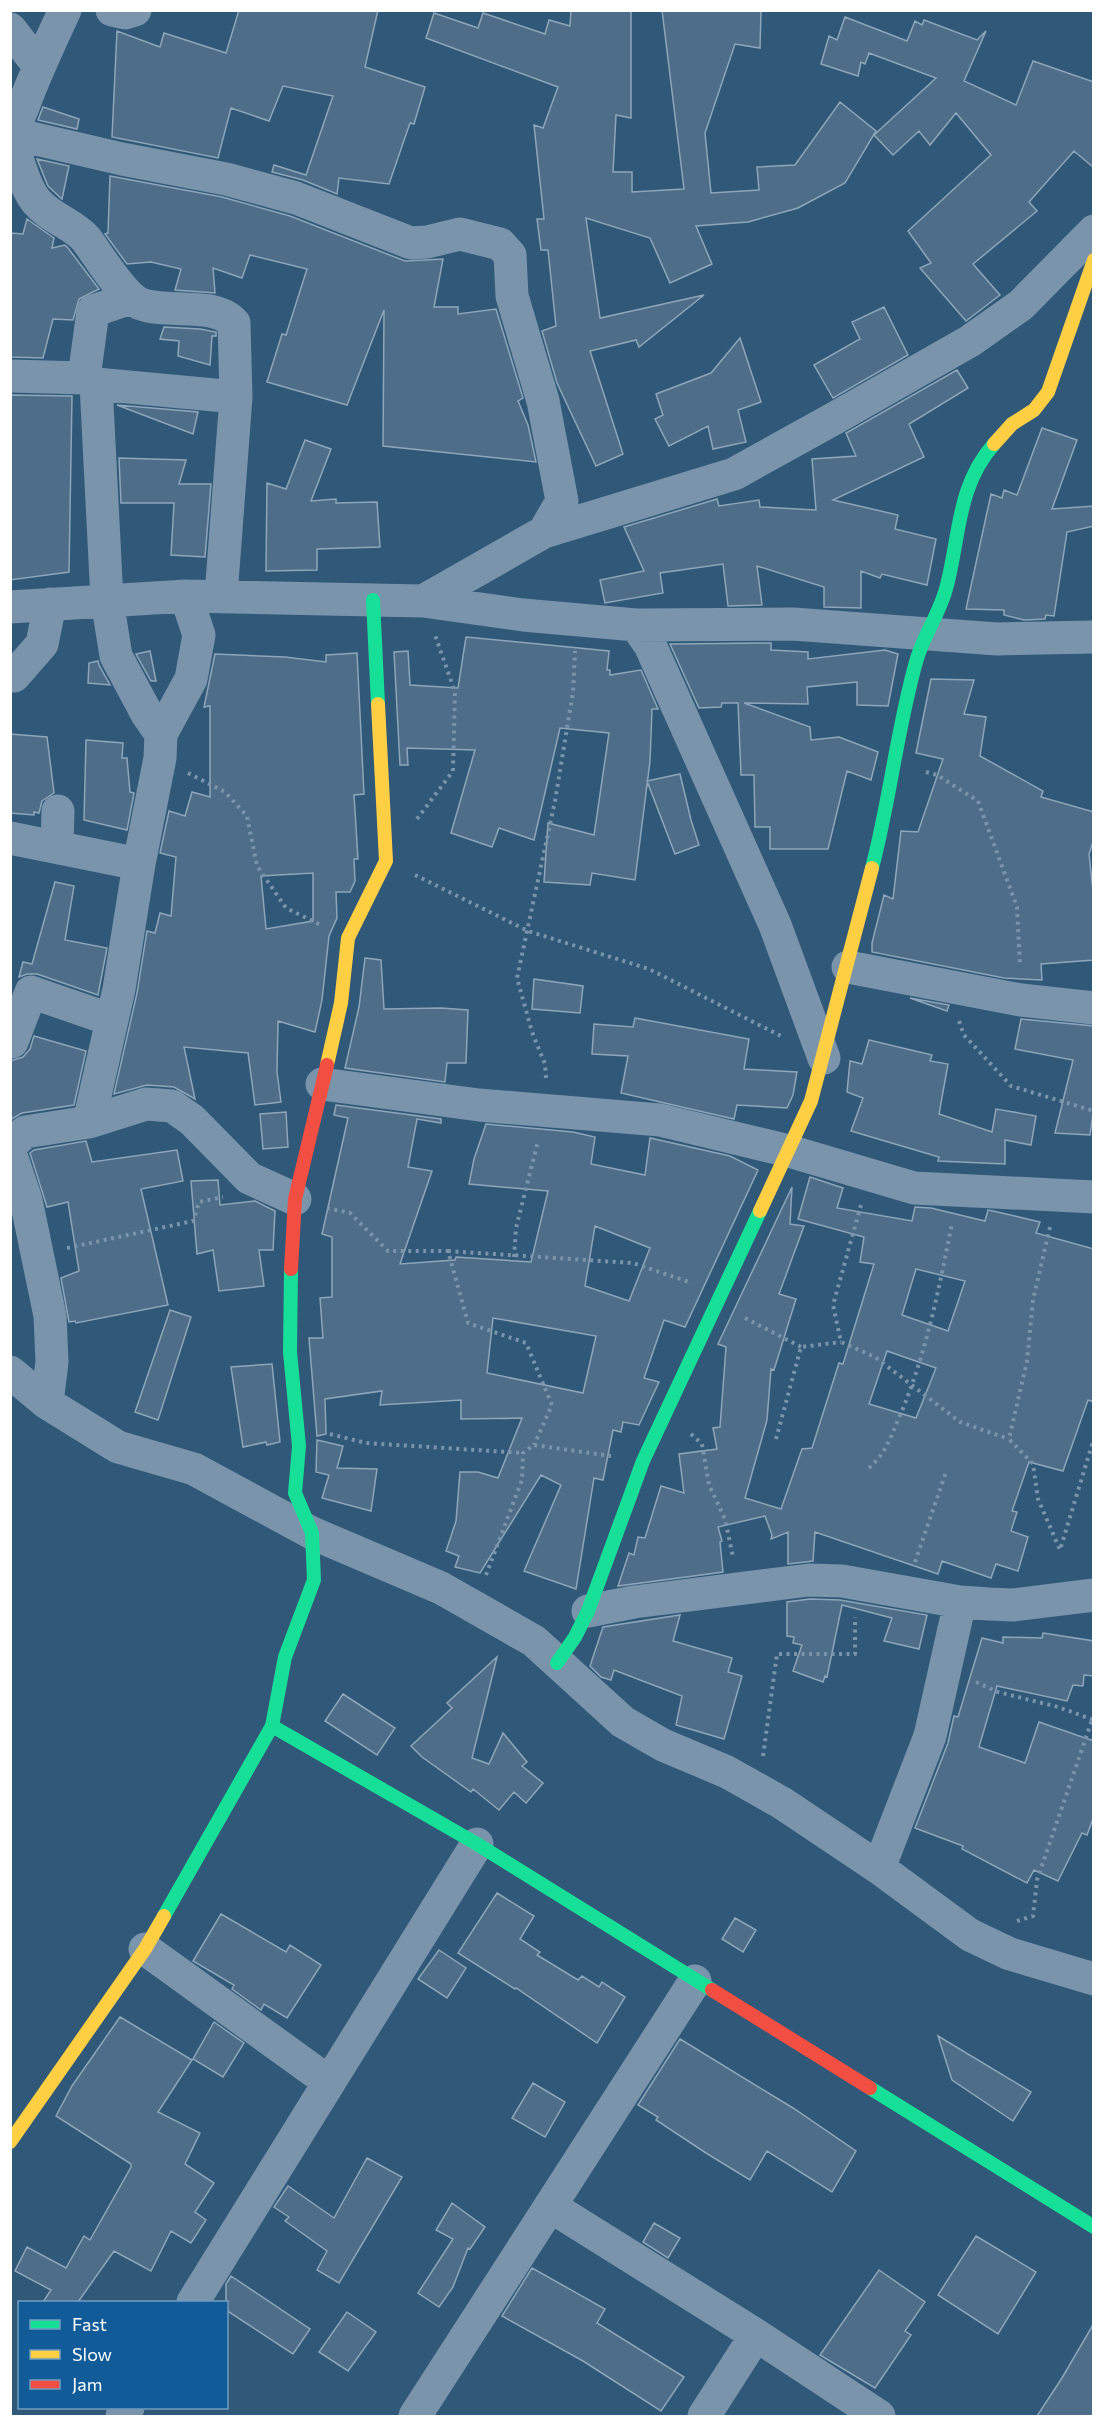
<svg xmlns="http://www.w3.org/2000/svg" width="1104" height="2427" viewBox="0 0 1104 2427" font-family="Commissioner,sans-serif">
<rect width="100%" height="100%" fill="#305879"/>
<path fill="#4d6d88" stroke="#8ea6b9" stroke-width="1.5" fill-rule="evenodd" d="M 239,10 L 378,10 L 365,67 L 425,87 L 414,124 L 410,123 L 389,184 L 339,178 L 337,194 L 303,180 L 272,172 L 274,165 L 306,175 L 333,96 L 283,86 L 269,121 L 231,108 L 218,158 L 112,137 L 117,31 L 160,47 L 164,33 L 226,53 Z
M 571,10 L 631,10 L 631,118 L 616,115 L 613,172 L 632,172 L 632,192 L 684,189 L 662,10 L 761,10 L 760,48 L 735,44 L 705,133 L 711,193 L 759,190 L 757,167 L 795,165 L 840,102 L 876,131 L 845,183 L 798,208 L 748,222 L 696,226 L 712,264 L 670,283 L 650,238 L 586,218 L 600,318 L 704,295 L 639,347 L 636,340 L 590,351 L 623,454 L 596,466 L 557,383 L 542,331 L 556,326 L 548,250 L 541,250 L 537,219 L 544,219 L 534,125 L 543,128 L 558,87 L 426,38 L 434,13 L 478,28 L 483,13 L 545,34 L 549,20 L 570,26 Z
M 845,17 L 907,41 L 915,21 L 922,25 L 924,20 L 977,40 L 986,31 L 964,81 L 1016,105 L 1033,61 L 1094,82 L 1094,168 L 1074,151 L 1029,202 L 1037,211 L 973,264 L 1000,295 L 966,321 L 920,268 L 931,263 L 908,231 L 991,155 L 956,113 L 930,145 L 919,131 L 893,155 L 874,135 L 936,78 L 869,53 L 865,64 L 861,62 L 858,76 L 821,64 L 829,36 L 837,40 Z
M 43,107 L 79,119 L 77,129 L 38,120 Z
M 37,159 L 69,166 L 62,199 L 48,186 Z
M 110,176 L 222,197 L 290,216 L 405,261 L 443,259 L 434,307 L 458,307 L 458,314 L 496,309 L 523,398 L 518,401 L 528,425 L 536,462 L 383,446 L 384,310 L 347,405 L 267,382 L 282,334 L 286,335 L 307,269 L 250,255 L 242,278 L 213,268 L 215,293 L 175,290 L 181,269 L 151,262 L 127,264 L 105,234 L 108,233 Z
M 27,219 L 54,238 L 52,248 L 65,245 L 68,248 L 99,289 L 79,299 L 73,320 L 53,319 L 43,358 L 10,357 L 10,233 L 23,234 Z
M 884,307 L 908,355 L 833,398 L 814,365 L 860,339 L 852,322 Z
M 164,327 L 200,329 L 216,332 L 216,336 L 212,336 L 210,365 L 178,356 L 179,341 L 160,339 Z
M 740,338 L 761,402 L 738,410 L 746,442 L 713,449 L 708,426 L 669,446 L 655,419 L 663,415 L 656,394 L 711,373 Z
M 957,370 L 968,388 L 909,424 L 924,457 L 833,500 L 898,515 L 895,529 L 936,539 L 927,585 L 882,574 L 880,578 L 861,571 L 861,608 L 824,607 L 824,587 L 757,566 L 762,605 L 728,606 L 723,564 L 660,573 L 663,593 L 605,603 L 600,580 L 644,571 L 624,527 L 717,499 L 719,506 L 759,500 L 760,507 L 816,510 L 812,459 L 856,456 L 846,433 Z
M 10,395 L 72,396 L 69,572 L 10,580 Z
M 117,405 L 198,412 L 193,434 Z
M 1042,428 L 1077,440 L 1052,509 L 1094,506 L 1094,526 L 1067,532 L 1054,616 L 1046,615 L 1045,619 L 1024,620 L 1004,615 L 1004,610 L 966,609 L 991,494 L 1002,498 L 1004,490 L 1017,495 Z
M 305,440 L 331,449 L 311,501 L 336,499 L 336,503 L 377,502 L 380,547 L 317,549 L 317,570 L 266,571 L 267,483 L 286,489 Z
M 119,458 L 186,460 L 179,484 L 211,484 L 205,557 L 171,555 L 174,503 L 121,503 Z
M 466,637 L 609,651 L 607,670 L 610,670 L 610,675 L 641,670 L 658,709 L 652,709 L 650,761 L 635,880 L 592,873 L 590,885 L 544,882 L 548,823 L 594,835 L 609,733 L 560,728 L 534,840 L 499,828 L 492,847 L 451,833 L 475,750 L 407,748 L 408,765 L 400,765 L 394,652 L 408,651 L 410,685 L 458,688 Z
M 771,643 L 771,650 L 808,652 L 808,659 L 885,650 L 898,654 L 888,706 L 857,705 L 857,682 L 807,687 L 808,704 L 744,703 L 810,727 L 811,740 L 839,737 L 878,752 L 871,780 L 847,771 L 828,849 L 770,849 L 770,827 L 755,827 L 754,775 L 741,775 L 738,703 L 722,703 L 721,707 L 699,708 L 670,644 Z
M 150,651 L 156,681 L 151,681 L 136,654 Z
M 357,653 L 364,794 L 354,795 L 358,859 L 354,859 L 355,881 L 350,892 L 336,892 L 337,918 L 329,936 L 322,1000 L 315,1032 L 278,1021 L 277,1072 L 281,1102 L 255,1105 L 248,1053 L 184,1047 L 195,1099 L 174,1087 L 147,1085 L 114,1094 L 137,993 L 147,931 L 155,933 L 160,913 L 171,916 L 176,857 L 160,853 L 169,811 L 185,816 L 192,792 L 210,797 L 210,706 L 204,707 L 215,654 L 285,657 L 326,662 L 326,655 ZM 313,873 L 313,921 L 266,929 L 261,876 Z
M 98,661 L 99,665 L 110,685 L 88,683 L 89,663 Z
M 931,679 L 974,680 L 964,714 L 986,717 L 980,756 L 1043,791 L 1041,797 L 1094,812 L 1094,839 L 1089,854 L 1094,900 L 1094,960 L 1041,964 L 1042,980 L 1004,978 L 872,952 L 872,943 L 884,895 L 893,899 L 901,831 L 918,832 L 943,759 L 916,753 Z
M 10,734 L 47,737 L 54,793 L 42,801 L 39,813 L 34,812 L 34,815 L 10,813 Z
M 86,740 L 123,743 L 122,758 L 127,758 L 130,792 L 134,793 L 127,830 L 84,820 Z
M 680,774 L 691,820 L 699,845 L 675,854 L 647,781 Z
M 55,882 L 74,886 L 65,940 L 107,948 L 98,995 L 37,974 L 27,974 L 19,977 L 23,962 L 32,964 Z
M 365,958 L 381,960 L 384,1009 L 441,1008 L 468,1010 L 466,1063 L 447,1063 L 445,1082 L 345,1068 L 359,1007 Z
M 534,979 L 583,986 L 580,1013 L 532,1009 Z
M 910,998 L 949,1005 L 947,1011 Z
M 635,1018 L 749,1039 L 744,1069 L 797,1072 L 793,1095 L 787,1108 L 737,1105 L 734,1119 L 621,1093 L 628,1056 L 592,1054 L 594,1024 L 633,1027 Z
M 1021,1019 L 1094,1026 L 1094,1107 L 1090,1135 L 1055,1133 L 1073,1060 L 1015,1049 Z
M 34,1036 L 86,1051 L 74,1105 L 22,1113 L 10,1120 L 10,1061 L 23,1057 L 30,1049 Z
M 869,1040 L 932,1055 L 930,1061 L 948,1064 L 939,1114 L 992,1132 L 996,1109 L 1036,1116 L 1031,1145 L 1005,1140 L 1005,1164 L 938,1161 L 939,1157 L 851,1131 L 863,1098 L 847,1092 L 850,1061 L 862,1064 Z
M 336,1105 L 441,1119 L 441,1123 L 417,1119 L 408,1167 L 432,1171 L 400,1264 L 455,1260 L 456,1257 L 531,1262 L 548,1191 L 469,1184 L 474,1159 L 486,1124 L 573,1132 L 595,1137 L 591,1164 L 645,1175 L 650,1138 L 730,1156 L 758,1170 L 685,1327 L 664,1320 L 644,1378 L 659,1382 L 639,1425 L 623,1422 L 621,1432 L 613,1430 L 603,1480 L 594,1478 L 576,1589 L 524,1571 L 561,1485 L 541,1475 L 480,1573 L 455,1567 L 459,1556 L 446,1551 L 456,1521 L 460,1472 L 478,1472 L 498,1478 L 522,1418 L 461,1419 L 461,1400 L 380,1405 L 382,1391 L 325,1399 L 326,1434 L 317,1436 L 309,1338 L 323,1338 L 320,1298 L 332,1297 L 332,1237 L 322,1234 L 348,1118 L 334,1115 ZM 595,1226 L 650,1248 L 629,1301 L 585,1286 ZM 493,1318 L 596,1336 L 583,1393 L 487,1373 Z
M 286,1112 L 288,1147 L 263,1149 L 260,1114 Z
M 86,1141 L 92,1162 L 177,1150 L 183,1181 L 141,1189 L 168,1305 L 76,1323 L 75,1321 L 69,1322 L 61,1278 L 79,1271 L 68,1202 L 47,1207 L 30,1153 L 34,1150 Z
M 810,1177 L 843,1188 L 837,1208 L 912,1221 L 915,1207 L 931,1208 L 985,1221 L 988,1210 L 993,1211 L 1040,1222 L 1036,1233 L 1094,1249 L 1094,1402 L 1088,1400 L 1063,1471 L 1029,1462 L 1012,1511 L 1017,1512 L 1011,1531 L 1028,1537 L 1018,1571 L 996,1564 L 991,1578 L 942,1561 L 938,1574 L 815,1532 L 813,1561 L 788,1564 L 788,1532 L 771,1539 L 772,1535 L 765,1516 L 718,1527 L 722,1541 L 720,1542 L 723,1572 L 618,1586 L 629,1553 L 634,1555 L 638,1537 L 645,1538 L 661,1486 L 684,1493 L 679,1454 L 717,1449 L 713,1428 L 720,1427 L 726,1347 L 718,1344 L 792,1187 L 790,1224 L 804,1226 L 779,1294 L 796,1299 L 774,1370 L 771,1369 L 767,1420 L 745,1498 L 781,1509 L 802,1449 L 812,1448 L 839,1363 L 843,1364 L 874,1264 L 860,1262 L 864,1237 L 798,1219 ZM 916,1269 L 965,1281 L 948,1331 L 902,1315 ZM 887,1351 L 936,1368 L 916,1418 L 869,1404 Z
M 218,1180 L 220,1205 L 255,1201 L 275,1211 L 273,1250 L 259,1250 L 264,1286 L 219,1291 L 213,1250 L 197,1254 L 191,1181 Z
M 170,1310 L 191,1317 L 158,1420 L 135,1412 Z
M 272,1364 L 280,1442 L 267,1445 L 266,1442 L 243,1447 L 231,1367 Z
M 317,1440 L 343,1446 L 337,1468 L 377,1469 L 371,1511 L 322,1498 L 329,1475 L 316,1472 Z
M 810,1599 L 840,1600 L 927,1615 L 919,1649 L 884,1641 L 892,1618 L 842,1605 L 827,1677 L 825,1676 L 823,1682 L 793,1671 L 802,1645 L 793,1643 L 794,1637 L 787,1636 L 787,1602 Z
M 680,1615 L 673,1641 L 732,1658 L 728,1672 L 742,1676 L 724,1739 L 676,1725 L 682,1696 L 614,1670 L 611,1680 L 601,1677 L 590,1666 L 603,1627 Z
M 1043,1633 L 1094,1641 L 1094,1676 L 1084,1675 L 1083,1686 L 1073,1685 L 1067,1701 L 997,1686 L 979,1747 L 1025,1763 L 1039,1722 L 1094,1741 L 1094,1816 L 1087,1835 L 1082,1833 L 1058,1881 L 1034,1870 L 1027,1883 L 962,1849 L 963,1846 L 915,1828 L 948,1743 L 954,1716 L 958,1717 L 982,1638 L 1003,1643 L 1003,1637 L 1042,1638 Z
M 497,1657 L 472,1758 L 489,1764 L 503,1733 L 527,1762 L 522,1766 L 543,1783 L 526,1803 L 514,1792 L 499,1810 L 473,1789 L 471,1792 L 422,1757 L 411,1746 L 452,1708 L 447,1703 Z
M 343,1694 L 395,1728 L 377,1755 L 325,1721 Z
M 497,1893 L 534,1916 L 520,1939 L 540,1952 L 537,1955 L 578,1980 L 582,1976 L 599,1987 L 602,1982 L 625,1997 L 597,2043 L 516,1988 L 515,1989 L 458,1953 Z
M 221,1914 L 286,1952 L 290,1945 L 321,1965 L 287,2018 L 264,2004 L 261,2010 L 232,1989 L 234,1985 L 193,1961 Z
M 735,1918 L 756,1930 L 743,1952 L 722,1939 Z
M 439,1950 L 466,1968 L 447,1998 L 418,1979 Z
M 120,2017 L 192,2060 L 158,2112 L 200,2133 L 185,2164 L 214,2183 L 195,2212 L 206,2220 L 191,2243 L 171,2231 L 151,2271 L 114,2251 L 78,2302 L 43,2302 L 51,2290 L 15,2271 L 27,2247 L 66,2268 L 84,2236 L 90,2240 L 131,2167 L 131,2164 L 56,2116 L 72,2086 Z
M 214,2022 L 244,2043 L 223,2077 L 193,2059 Z
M 938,2036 L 1031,2092 L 1013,2121 L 952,2080 Z
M 680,2039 L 793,2108 L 856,2151 L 832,2192 L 767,2151 L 750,2180 L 706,2153 L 656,2120 L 658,2117 L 638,2105 Z
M 533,2083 L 565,2102 L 545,2137 L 512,2118 Z
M 367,2158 L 402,2177 L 339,2283 L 317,2270 L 327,2251 L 285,2221 L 289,2217 L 274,2207 L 288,2186 L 334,2218 Z
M 452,2203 L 485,2227 L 470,2249 L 468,2248 L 453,2287 L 439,2307 L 418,2293 L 453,2239 L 436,2230 Z
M 654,2223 L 680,2238 L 668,2258 L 643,2242 Z
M 976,2236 L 1036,2272 L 998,2334 L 938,2295 Z
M 532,2268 L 605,2309 L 597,2323 L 684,2377 L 661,2411 L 583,2361 L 502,2316 Z
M 879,2270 L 925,2302 L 905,2331 L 911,2335 L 875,2388 L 820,2355 Z
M 231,2276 L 310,2329 L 293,2354 L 226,2310 L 226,2284 Z
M 347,2312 L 376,2332 L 348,2371 L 319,2352 Z
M 1094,2323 L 1094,2416 L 1037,2416 L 1062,2378 Z"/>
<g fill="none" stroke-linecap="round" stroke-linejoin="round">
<path stroke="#7994ab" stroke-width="4" stroke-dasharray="3 4.5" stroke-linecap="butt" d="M 926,772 L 937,775 L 978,801 L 1017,907 L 1020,966
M 188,773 L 225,792 L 247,816 L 257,866 L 286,908 L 321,925
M 417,819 L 453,771 L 455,692 L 435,635
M 415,875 L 528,931 L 649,969 L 781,1036
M 959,1021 L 964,1035 L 1011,1086 L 1094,1111
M 546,1078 L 545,1064 L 532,1032 L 517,978 L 555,801 L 573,692 L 575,651
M 861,1205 L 833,1305 L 841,1342 L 875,1357 L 960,1422 L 1009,1439
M 327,1208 L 350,1213 L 388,1251 L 448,1251 L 468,1323 L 526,1343 L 552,1405 L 534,1445
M 1050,1227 L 1033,1300 L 1027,1361 L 1009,1439 L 1033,1464 L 1038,1499 L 1060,1550 L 1094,1438
M 67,1248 L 193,1221 L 199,1202 L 223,1197
M 448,1251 L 633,1263 L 692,1283
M 514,1257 L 516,1228 L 538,1141
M 745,1318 L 801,1347
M 330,1434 L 366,1443 L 523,1453
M 691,1434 L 702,1444 L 709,1485 L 725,1519 L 733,1557
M 776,1439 L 801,1347 L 841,1342
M 869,1468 C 886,1453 890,1438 899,1418 C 926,1355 939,1289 952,1223
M 915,1562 L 946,1472
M 486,1575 L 522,1480 L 523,1453 L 534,1445 L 611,1456
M 976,1682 L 998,1692 L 1058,1707 L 1094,1720
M 763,1756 L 777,1654 L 855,1654 L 855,1617
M 1017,1921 L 1033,1916 L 1037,1880 L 1092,1720"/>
<path stroke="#7994ab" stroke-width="33" d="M 65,10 C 50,42 35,74 23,107 C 20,115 15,124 14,132 C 11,147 26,189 36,201 C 50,218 73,224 86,239 C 98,255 124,298 141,304 C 166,314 215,301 234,323 L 236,397 L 221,596
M 112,10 L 125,13 L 135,10
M 10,29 L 39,66
M 10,133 L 122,159 L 226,179 L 296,198 L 411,243 L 427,242 L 460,234 L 500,244 L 510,255 L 512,296 L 543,401 L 562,501 L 544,532
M 10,376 L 84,378 L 96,384 L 236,397
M 84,378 L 93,311 L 131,298
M 96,384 L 107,600 L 116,656 L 147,714 L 161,734
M 423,601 L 544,532 L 734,474 L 835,418 L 970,341 L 1021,305 L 1094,231
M 10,607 L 186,596 L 373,600 L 423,601 L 523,615 L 636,625 L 793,624 L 997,639 L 1094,637
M 636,625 L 650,645 L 775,925 L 824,1058
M 14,676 L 42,644 L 50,604
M 10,838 L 139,864
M 57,846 L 58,811
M 848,967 L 1021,1000 L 1094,1008
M 10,1042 L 12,1042 L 31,992 L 112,1020
M 322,1084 L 479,1105 L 660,1120 L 789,1151 L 914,1188 L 1094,1197
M 89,1122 L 119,989 L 139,864 L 160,758 L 161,734 L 191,679 L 199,635 L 186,596
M 10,1146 L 25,1132 L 89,1122 L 146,1104 L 172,1106 L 192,1120 L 249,1178 L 295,1199
M 10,1152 L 26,1200 L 50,1316 L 52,1362 L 47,1403
M 10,1372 L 47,1403 L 118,1447 L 194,1469 L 312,1533 L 441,1588 L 534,1641 L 623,1722 L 663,1745 L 727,1772 L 782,1803 L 879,1868 L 970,1935 L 1010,1954 L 1094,1979
M 588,1611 L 634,1602 L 809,1580 L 842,1581 L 960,1602 L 989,1604 L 1013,1605 L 1094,1595
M 879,1868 L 930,1736 L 960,1602
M 145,1949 L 329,2082
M 550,2206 L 756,2335 L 879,2416
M 193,2302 L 477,1844
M 122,2416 L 128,2408
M 415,2416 L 695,1981
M 704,2416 L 756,2335"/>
<path stroke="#16e098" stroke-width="14" d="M 373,600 L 378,704
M 872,868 C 890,800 897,729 916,662 C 923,635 941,612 947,585 C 960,535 957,486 994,444
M 557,1663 L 575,1637 L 588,1611 L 643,1461 L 760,1211
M 272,1726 L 477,1844 L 712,1990
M 164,1916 L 272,1726 L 285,1657 L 314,1580 L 312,1533 L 295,1493 L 299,1446 L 290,1352 L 291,1269
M 870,2088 L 1094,2227"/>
<path stroke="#ffcf43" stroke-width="14" d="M 994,444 L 1012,424 L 1034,410 L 1048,392 L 1094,260
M 327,1065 L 341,1003 L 348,938 L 386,861 L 378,704
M 760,1211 L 811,1101 L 872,868
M 10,2142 L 145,1949 L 164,1916"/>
<path stroke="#f24e42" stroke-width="14" d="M 291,1269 L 295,1199 L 327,1065
M 712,1990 L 870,2088"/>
</g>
<rect width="1104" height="2427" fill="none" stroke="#ffffff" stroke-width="24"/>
<rect x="18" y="2301" width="210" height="108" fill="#115c98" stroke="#709dc1" stroke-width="1.5"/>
<rect x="30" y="2320" width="30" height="9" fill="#16e098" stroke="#709dc1" stroke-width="1.5"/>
<text x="72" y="2331" font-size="18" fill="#ffffff">Fast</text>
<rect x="30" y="2350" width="30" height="9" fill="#ffcf43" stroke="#709dc1" stroke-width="1.5"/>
<text x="72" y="2361" font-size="18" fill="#ffffff">Slow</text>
<rect x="30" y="2380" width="30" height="9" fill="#f24e42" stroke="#709dc1" stroke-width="1.5"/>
<text x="72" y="2391" font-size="18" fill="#ffffff">Jam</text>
</svg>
